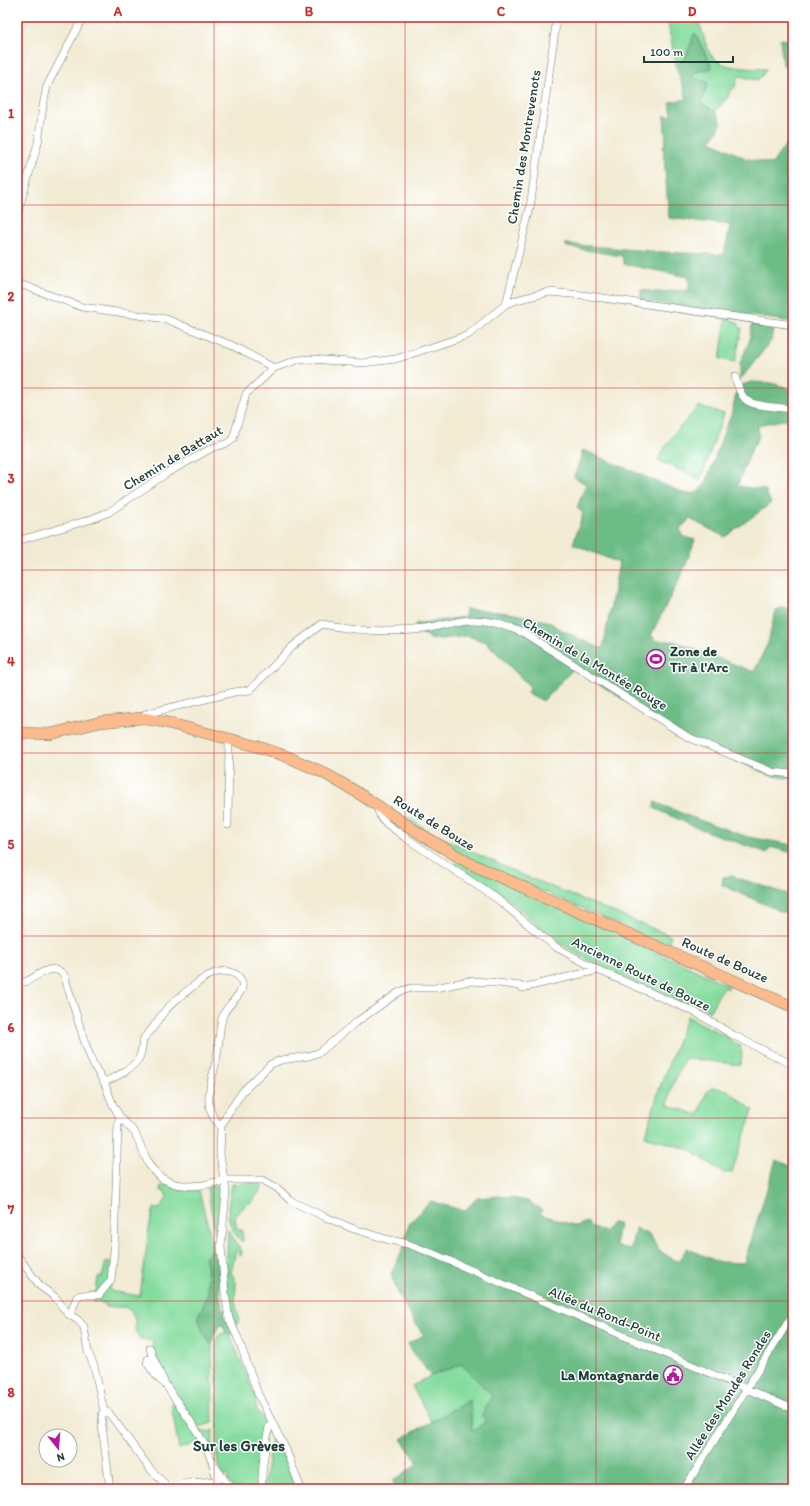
<svg xmlns="http://www.w3.org/2000/svg" width="810" height="1506" viewBox="0 0 810 1506" font-family="Itim,sans-serif">
<rect width="100%" height="100%" fill="#fff"/>
<filter id="ink" filterUnits="userSpaceOnUse"><feTurbulence type="fractalNoise" baseFrequency=".025" numOctaves="2"/><feDisplacementMap in="SourceGraphic" scale="8" xChannelSelector="R" yChannelSelector="G"/><feConvolveMatrix kernelMatrix="1 2 1 2 8 2 1 2 1" color-interpolation-filters="sRGB"/></filter>
<filter id="wash" filterUnits="userSpaceOnUse"><feTurbulence type="fractalNoise" baseFrequency=".012" numOctaves="4" result="noise"/><feDisplacementMap in="SourceGraphic" scale="16" xChannelSelector="R" yChannelSelector="G"/><feGaussianBlur stdDeviation="0.9" result="paint"/><feColorMatrix in="noise" values="0 0 0 0 0 0 0 0 0 0 0 0 0 0 0 0 0 1.4 0 .05"/><feComposite in="paint" operator="in"/></filter>
<g filter="url(#wash)">
<rect width="100%" height="100%" fill="#f2ebd4"/>
<path fill="#85dc9f" stroke="#528c6a" d="M 661,17 L 696,17 C 703,28 704,45 711,55 C 722,70 750,68 767,69 L 758,80 L 738,76 L 735,87 L 729,93 L 728,97 L 715,111 L 701,104 L 708,82 L 693,78 L 693,73 L 712,68 L 695,33 L 685,59 L 676,66 L 668,24 L 662,20 Z
M 726,318 L 737,322 L 742,329 L 735,362 L 720,359 Z
M 699,406 L 724,414 L 700,480 L 696,477 L 657,460 L 675,433 Z
M 407,816 L 428,831 L 518,873 L 671,936 L 667,946 L 474,861 L 404,820 Z
M 458,861 L 728,985 L 728,989 L 723,987 L 710,1011 L 708,1011 L 700,1006 L 689,1005 C 641,986 593,967 550,936 C 536,926 525,913 512,902 C 495,888 475,877 455,866 Z
M 687,1016 L 721,1034 L 740,1046 L 742,1055 L 740,1065 L 685,1058 L 671,1089 L 668,1105 L 698,1115 L 707,1092 L 712,1087 L 727,1090 L 753,1110 L 732,1172 L 724,1173 L 690,1150 L 645,1136 L 660,1087 Z
M 257,1182 L 262,1184 L 262,1188 L 251,1203 L 247,1203 L 235,1217 L 236,1225 L 238,1230 L 242,1230 L 243,1241 L 241,1241 C 223,1221 228,1207 232,1184 Z
M 165,1185 L 182,1190 L 199,1191 L 214,1249 L 205,1257 L 207,1264 L 210,1342 L 212,1346 L 213,1423 L 199,1427 L 171,1388 L 153,1351 L 152,1340 L 140,1340 L 135,1330 L 135,1318 L 132,1312 L 125,1307 L 106,1307 L 106,1304 L 93,1301 L 90,1293 L 96,1292 L 98,1277 L 102,1277 L 106,1262 L 111,1262 L 110,1291 L 140,1296 L 149,1228 L 154,1208 L 159,1209 L 167,1198 L 165,1192 L 160,1190 L 161,1186 Z
M 220,1185 C 224,1194 219,1205 218,1214 C 217,1222 218,1229 219,1237 L 218,1238 L 215,1233 L 207,1187 Z
M 228,1230 L 242,1251 L 241,1256 L 237,1250 L 236,1250 L 231,1272 L 236,1282 L 235,1302 L 239,1318 L 237,1327 L 236,1326 L 230,1307 L 226,1279 Z
M 224,1333 L 230,1335 L 255,1396 L 257,1410 L 266,1423 L 258,1473 L 259,1489 L 234,1489 L 227,1480 L 229,1479 L 227,1475 L 224,1477 C 212,1454 218,1443 218,1420 C 219,1396 216,1373 216,1349 L 217,1338 L 220,1334 Z
M 461,1364 L 493,1395 L 482,1416 L 486,1421 L 472,1432 L 470,1400 L 432,1422 L 412,1386 L 431,1376 Z
M 172,1402 L 181,1411 L 200,1441 L 179,1449 L 172,1411 Z
M 213,1430 L 212,1456 L 199,1431 L 208,1432 Z
M 272,1435 C 280,1441 292,1478 297,1489 L 265,1489 L 265,1480 Z"/>
<path fill="#6cbc86" stroke="#467c5d" d="M 695,33 L 712,68 L 693,73 L 693,78 L 708,82 L 701,104 L 715,111 L 722,123 L 711,141 L 745,158 L 772,164 L 788,141 L 793,148 L 793,322 L 727,312 L 641,301 L 641,290 L 657,292 L 689,290 L 689,277 L 624,264 L 622,256 L 567,247 L 565,244 L 661,252 L 724,255 L 730,225 L 669,218 L 663,145 L 666,142 L 664,116 L 672,116 L 670,102 L 687,99 L 676,66 L 685,59 Z
M 780,39 L 793,40 L 793,73 L 783,66 Z
M 752,324 L 778,325 L 793,328 L 793,333 L 773,328 L 771,341 L 740,380 L 740,363 L 749,342 Z
M 751,382 L 772,383 L 790,389 L 793,387 L 793,418 L 758,425 L 759,437 L 752,448 L 737,486 L 765,490 L 771,503 L 725,537 L 690,519 L 680,529 L 682,536 L 695,540 L 682,574 L 651,635 L 656,641 L 674,641 L 754,672 L 768,643 L 775,612 L 781,608 L 793,609 L 793,779 L 772,776 L 686,739 L 574,668 L 543,701 L 528,693 L 530,687 L 486,642 L 467,636 L 432,640 L 425,635 L 417,632 L 415,624 L 465,617 L 466,609 L 510,613 L 550,622 L 556,627 L 599,648 L 603,647 L 619,563 L 573,544 L 583,513 L 577,508 L 586,484 L 574,477 L 583,450 L 686,494 L 697,493 L 706,483 L 725,429 L 731,416 L 737,390 L 742,385 Z
M 655,802 L 688,816 L 748,837 L 793,845 L 793,853 L 770,847 L 767,853 L 695,827 L 654,808 Z
M 732,876 L 793,896 L 793,917 L 722,885 L 723,877 Z
M 776,1160 L 793,1167 L 793,1489 L 396,1489 L 393,1481 L 418,1463 L 401,1439 L 470,1400 L 472,1432 L 486,1421 L 482,1416 L 492,1395 L 461,1364 L 431,1376 L 407,1344 L 424,1335 L 422,1333 L 408,1312 L 394,1284 L 391,1274 L 404,1246 L 409,1224 L 431,1201 L 464,1211 L 477,1198 L 499,1196 L 528,1201 L 542,1210 L 540,1214 L 576,1226 L 587,1222 L 591,1226 L 605,1232 L 612,1223 L 619,1224 L 615,1246 L 631,1249 L 635,1228 L 651,1236 L 658,1250 L 678,1262 L 687,1248 L 718,1262 L 744,1263 Z
M 214,1249 C 220,1261 219,1275 219,1288 C 220,1304 226,1319 232,1334 L 230,1335 L 225,1332 L 224,1328 L 222,1324 L 214,1334 L 212,1346 L 203,1332 L 198,1316 L 209,1293 L 207,1264 L 205,1257 Z"/>
</g>
<g filter="url(#ink)">
<g fill="none" stroke-linecap="round" stroke-linejoin="round">
<defs>
<path id="minor" d="M 17,215 L 38,143 L 43,106 L 47,86 L 83,17
M 17,283 L 82,307 L 166,319 L 233,346 L 274,368
M 506,304 L 530,208 L 557,17
M 735,376 C 737,384 739,392 745,399 C 752,407 781,407 793,409
M 17,541 L 89,520 L 109,512 L 167,473 L 212,448 L 228,443 L 233,439 L 246,394 L 274,368 L 297,360 L 311,359 L 362,363 L 396,359 L 468,335 L 506,304 L 520,299 L 549,292 L 582,295 L 793,325
M 142,718 L 145,714 L 234,692 L 250,690 L 293,646 L 322,624 C 357,631 389,633 425,629 C 441,627 458,619 474,620 C 492,620 507,627 524,633 L 688,737 L 772,772 L 793,774
M 376,805 L 380,816 L 387,824 L 406,838 L 496,898 L 554,946 L 598,970 L 695,1012 L 733,1035 L 793,1065
M 228,825 L 229,739
M 17,980 L 21,982 L 25,982 C 37,977 52,961 64,975 L 84,1040 L 93,1064 L 104,1082 L 113,1105 L 120,1117 L 135,1133 L 149,1165 L 161,1178 L 175,1184 L 191,1186 L 203,1185 L 225,1180 L 263,1180 L 277,1188 L 291,1201 L 323,1216 L 354,1229 L 386,1239 L 408,1244 L 434,1254 L 793,1409
M 104,1082 C 115,1078 136,1067 140,1056 C 142,1050 142,1043 144,1038 C 146,1035 150,1032 152,1029 C 156,1023 160,1017 164,1012 C 173,1001 186,992 196,984 C 207,975 225,965 238,976 C 241,979 243,983 242,987 C 242,994 228,1005 224,1013 C 218,1027 220,1041 217,1055 C 214,1078 198,1107 221,1126
M 17,1255 L 40,1286 L 55,1297 L 68,1314 L 78,1320 L 84,1327 L 88,1352 L 94,1366 L 104,1411
M 70,1315 L 77,1297 L 80,1295 L 99,1295 L 111,1280 L 114,1251 L 118,1124 L 120,1117
M 150,1348 L 153,1359
M 165,1384 L 157,1377 L 147,1363 L 148,1359 L 151,1358 L 154,1360 L 165,1384 L 195,1428 L 207,1449 L 213,1464 L 219,1489
M 104,1411 L 109,1413 L 150,1469 L 166,1485 L 173,1487 L 188,1483 L 217,1481
M 104,1411 L 102,1414 L 102,1425 L 110,1489
M 216,1468 L 231,1489
M 262,1489 C 261,1469 265,1447 269,1427 L 273,1425
M 301,1489 L 286,1450 L 258,1394 L 238,1338 L 229,1319 L 225,1293 L 221,1246 L 226,1192 L 220,1154 L 221,1126 L 228,1113 L 243,1091 L 271,1064 L 281,1060 L 309,1056 L 320,1052 L 355,1023 L 399,992 L 411,988 L 435,988 L 469,981 L 490,982 L 520,986 L 522,988 L 598,970
M 684,1489 L 793,1314"/>
<path id="primary" d="M 17,733 L 50,734 L 101,722 L 142,718 L 164,722 L 256,746 L 288,757 L 322,772 L 355,791 L 422,835 L 469,863 L 793,1007"/>
</defs>
<use href="#minor" stroke="#697a6c" stroke-width="8"/>
<use href="#primary" stroke="#697a6c" stroke-width="12"/>
<use href="#minor" stroke="#fff" stroke-width="7"/>
<use href="#primary" stroke="#fbbb8d" stroke-width="11"/>
</g>
</g>
<path fill="none" stroke="#d62828" stroke-width="1" stroke-opacity="0.55" d="M 214,17 L 214,1489M 405,17 L 405,1489M 596,17 L 596,1489M 17,205 L 793,205M 17,388 L 793,388M 17,570 L 793,570M 17,753 L 793,753M 17,936 L 793,936M 17,1118 L 793,1118M 17,1301 L 793,1301"/>
<defs>
<symbol id="stadium-ring" viewBox="-11 -11 22 22"><circle r="9.5" fill="#fff" stroke="#b5179e" stroke-width="1.5"/><path d="M0-5a6.5 5 0 1 0 0 10a6.5 5 0 1 0 0-10ZM-3.5-1.8h7v3.6h-7Z" fill="#b5179e"/></symbol>
<symbol id="civic-ring" viewBox="-11 -11 22 22"><circle r="9.5" fill="#fff" stroke="#b5179e" stroke-width="1.5"/><path d="M-.6-6.5H3V-4.5H.6V-3L4-1V1h2V6H-6V1h2V-1L-.6-3ZM-1.2 2.5V6h2.4V2.5Z" fill="#b5179e"/></symbol>
</defs>
<g fill-rule="evenodd">
<use href="#stadium-ring" x="645" y="648" width="22" height="22"/>
<use href="#civic-ring" x="662" y="1364" width="22" height="22"/>
</g>
<g text-anchor="middle" dominant-baseline="central" stroke-width="3" stroke-linejoin="round" paint-order="stroke">
<g font-size="14" fill="#1f3d34" stroke="#fff">
<text transform="translate(524 147) rotate(-81)">Chemin des Montrevenots</text>
<text transform="translate(173 458) rotate(-31)">Chemin de Battaut</text>
<text transform="translate(595 664) rotate(31)">Chemin de la Montée Rouge</text>
<text transform="translate(434 823) rotate(32)">Route de Bouze</text>
<text transform="translate(725 960) rotate(24)">Route de Bouze</text>
<text transform="translate(641 974) rotate(26)">Ancienne Route de Bouze</text>
<text transform="translate(605 1314) rotate(23)">Allée du Rond-Point</text>
<text transform="translate(728 1395) rotate(-58)">Allée des Mondes Rondes</text>
</g>
<g font-size="14" font-weight="bold" fill="#1f3d34" stroke="#fff" text-anchor="start">
<text x="670" y="651">Zone de<tspan x="670" dy="16">Tir à l'Arc</tspan></text>
<text x="659" y="1375" text-anchor="end">La Montagnarde</text>
</g>
<g font-size="15" font-weight="bold" fill="#1f3d34" stroke="#fff">
<text x="239" y="1446">Sur les Grèves</text>
</g>
</g>
<rect width="810" height="1506" fill="none" stroke="#fff" stroke-width="44"/>
<g transform="translate(58 1448) rotate(163)"><circle r="19" fill="#ffffff" stroke="#a5b1ae"/>
<path d="M0-3L7 15L0 10L-7 15Z" fill="#b5179e"/>
<text y="-6" font-size="11" font-weight="bold" text-anchor="middle" fill="#1f3d34">N</text>
</g>
<path d="M644 56v6h89v-6" fill="none" stroke="#1f3d34" stroke-width="2"/>
<text x="650" y="56" font-size="12" fill="#1f3d34" stroke="#ffffff" stroke-width="3" paint-order="stroke">100 m</text>
<rect x="22" y="22" width="766" height="1462" fill="none" stroke="#d62828" stroke-width="1.5"/>
<g font-size="13" text-anchor="middle" font-weight="bold" fill="#d62828">
<text x="118" y="16">A</text>
<text x="309" y="16">B</text>
<text x="501" y="16">C</text>
<text x="692" y="16">D</text>
<text x="11" y="118">1</text>
<text x="11" y="301">2</text>
<text x="11" y="483">3</text>
<text x="11" y="666">4</text>
<text x="11" y="849">5</text>
<text x="11" y="1032">6</text>
<text x="11" y="1214">7</text>
<text x="11" y="1397">8</text>
</g>
</svg>
